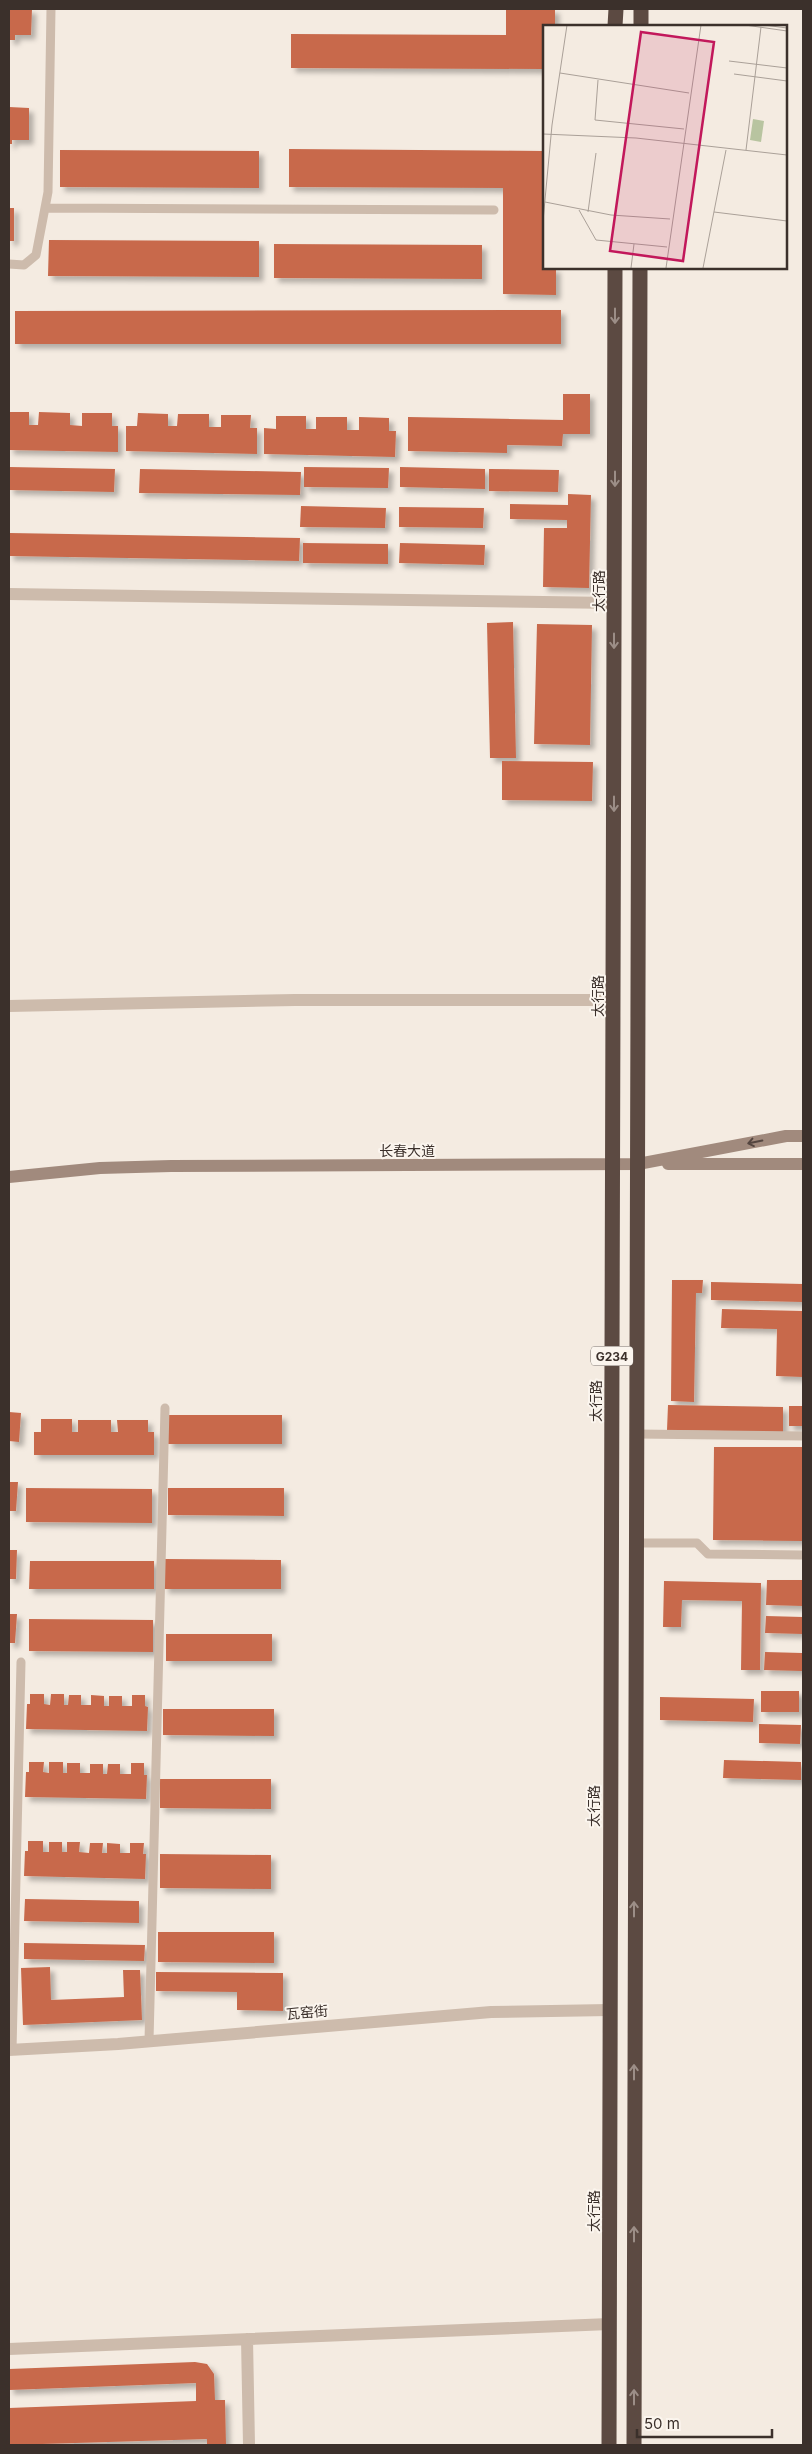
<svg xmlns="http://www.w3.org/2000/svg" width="812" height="2454" viewBox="0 0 812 2454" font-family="Inter,'Noto Sans SC',sans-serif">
<defs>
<filter id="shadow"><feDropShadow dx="4.5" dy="4.5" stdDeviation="2.5" flood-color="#0004"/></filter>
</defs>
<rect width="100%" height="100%" fill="#f4ebe1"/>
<path fill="#c8694b" filter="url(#shadow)" d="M 9,9 L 32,9 L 31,35 L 15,35 L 15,40 L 9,40 Z
M 506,9 L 555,9 L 555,26 L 544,26 L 544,69 L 291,68 L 291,34 L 506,35 Z
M 9,107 L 29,108 L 29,140 L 12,140 L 12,144 L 9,144 Z
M 289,149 L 544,151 L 544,268 L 556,268 L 556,295 L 503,294 L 503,188 L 289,187 Z
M 60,150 L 259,151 L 259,188 L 60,187 Z
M 9,208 L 14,208 L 14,241 L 9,241 Z
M 49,240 L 259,241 L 259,277 L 48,276 Z
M 274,244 L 482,245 L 482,279 L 274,278 Z
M 561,310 L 561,344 L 15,344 L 15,311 Z
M 563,394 L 590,394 L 590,434 L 563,434 L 562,446 L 507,445 L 507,453 L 408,451 L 408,417 L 563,420 Z
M 9,412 L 29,412 L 29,425 L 38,425 L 39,412 L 70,413 L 70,425 L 82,426 L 82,413 L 112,413 L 112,426 L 118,426 L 118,452 L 9,450 Z
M 138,413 L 168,414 L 168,426 L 177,426 L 178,414 L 209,414 L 209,427 L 221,427 L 221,415 L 251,415 L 250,428 L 257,428 L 257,454 L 126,451 L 126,426 L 137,426 Z
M 276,416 L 306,416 L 306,429 L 316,429 L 316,417 L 347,417 L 347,430 L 359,430 L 359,417 L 389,418 L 389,431 L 396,431 L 395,457 L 264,454 L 264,428 L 276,429 Z
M 9,467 L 115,469 L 114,492 L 9,490 Z
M 304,467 L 389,468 L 388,488 L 304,487 Z
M 400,467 L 485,469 L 485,489 L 400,487 Z
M 140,469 L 301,472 L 300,495 L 139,493 Z
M 489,469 L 559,470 L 558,492 L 489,491 Z
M 568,494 L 591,495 L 589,588 L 543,587 L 544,528 L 567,528 L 567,520 L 510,519 L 510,504 L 568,505 Z
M 301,506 L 386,508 L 385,528 L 300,527 Z
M 399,507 L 484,508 L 483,528 L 399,527 Z
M 9,533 L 300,538 L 299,561 L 9,556 Z
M 303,543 L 388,544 L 388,564 L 303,563 Z
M 400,543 L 485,545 L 484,565 L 399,563 Z
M 513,622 L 516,758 L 490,758 L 487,623 Z
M 537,624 L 592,625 L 590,745 L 534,744 Z
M 502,761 L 593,762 L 592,801 L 502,800 Z
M 672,1280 L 703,1280 L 702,1293 L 696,1293 L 694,1402 L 671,1401 Z
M 711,1282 L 803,1284 L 803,1302 L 711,1300 Z
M 722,1309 L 803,1311 L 803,1377 L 776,1376 L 777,1329 L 721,1328 Z
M 668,1405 L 783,1407 L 783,1432 L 667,1430 Z
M 789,1406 L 803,1406 L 803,1426 L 789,1426 Z
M 9,1412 L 21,1413 L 19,1442 L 9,1441 Z
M 168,1415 L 282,1415 L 282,1444 L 168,1444 Z
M 41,1419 L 72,1419 L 72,1432 L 78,1432 L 78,1420 L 111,1420 L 111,1432 L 118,1432 L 117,1420 L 148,1420 L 148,1432 L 154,1432 L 154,1455 L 34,1455 L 34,1432 L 41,1432 Z
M 714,1447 L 803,1447 L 803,1541 L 713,1540 Z
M 9,1482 L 18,1482 L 16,1511 L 9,1511 Z
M 26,1488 L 152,1489 L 152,1523 L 26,1522 Z
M 168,1488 L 284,1488 L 284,1516 L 168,1515 Z
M 9,1550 L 17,1550 L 16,1579 L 9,1579 Z
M 164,1559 L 281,1560 L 281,1589 L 164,1589 Z
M 30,1561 L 154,1561 L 154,1589 L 29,1589 Z
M 767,1580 L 803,1580 L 803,1606 L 766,1605 Z
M 664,1581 L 761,1583 L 760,1670 L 741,1670 L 742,1601 L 682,1600 L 681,1627 L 663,1627 Z
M 9,1614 L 17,1614 L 15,1643 L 9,1643 Z
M 766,1616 L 803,1617 L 803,1634 L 765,1633 Z
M 29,1619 L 153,1620 L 153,1652 L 29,1651 Z
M 166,1634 L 272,1634 L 272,1661 L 166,1661 Z
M 765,1652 L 802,1653 L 802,1671 L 764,1670 Z
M 761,1691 L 799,1691 L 799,1712 L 761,1712 Z
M 30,1694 L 44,1694 L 44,1704 L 50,1705 L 51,1694 L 64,1694 L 64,1705 L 68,1705 L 69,1695 L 81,1695 L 81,1705 L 91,1705 L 91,1695 L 104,1696 L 104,1706 L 109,1706 L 109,1696 L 122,1696 L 122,1706 L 132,1706 L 132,1695 L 145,1695 L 145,1706 L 148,1707 L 147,1731 L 26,1729 L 27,1704 L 30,1704 Z
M 660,1697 L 754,1699 L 753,1722 L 660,1720 Z
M 163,1709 L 274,1709 L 274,1736 L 163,1735 Z
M 759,1724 L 801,1725 L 800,1744 L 759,1743 Z
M 724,1760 L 801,1762 L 801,1780 L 723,1778 Z
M 29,1762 L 44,1762 L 43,1772 L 49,1773 L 49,1762 L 63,1762 L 63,1773 L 67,1773 L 67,1763 L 80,1763 L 80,1773 L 90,1773 L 90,1764 L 103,1764 L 103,1774 L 107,1774 L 108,1764 L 120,1764 L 120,1774 L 131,1774 L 131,1763 L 144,1763 L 144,1775 L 147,1775 L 146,1799 L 25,1797 L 26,1772 L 29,1772 Z
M 160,1779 L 271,1779 L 271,1809 L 160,1808 Z
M 28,1841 L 43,1841 L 43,1852 L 49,1852 L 49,1842 L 62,1842 L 62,1852 L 67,1852 L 67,1842 L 80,1842 L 79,1852 L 89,1853 L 90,1843 L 103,1843 L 102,1853 L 107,1853 L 107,1843 L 120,1844 L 120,1853 L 130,1853 L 130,1843 L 144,1843 L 143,1854 L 146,1854 L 145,1879 L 24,1876 L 25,1851 L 28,1851 Z
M 160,1854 L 271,1855 L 271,1889 L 160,1888 Z
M 25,1899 L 139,1901 L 139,1923 L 24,1921 Z
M 158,1932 L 274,1932 L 274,1963 L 158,1962 Z
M 24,1943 L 145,1945 L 144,1961 L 24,1959 Z
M 50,1967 L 51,2000 L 124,1997 L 123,1970 L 140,1970 L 142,2020 L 23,2025 L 21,1968 Z
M 156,1972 L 283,1973 L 283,2011 L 237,2010 L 237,1992 L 156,1991 Z
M 195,2362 L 207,2364 L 214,2374 L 215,2400 L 225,2400 L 226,2445 L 207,2445 L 207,2439 L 9,2445 L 9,2408 L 196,2401 L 196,2383 L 9,2390 L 9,2369 Z"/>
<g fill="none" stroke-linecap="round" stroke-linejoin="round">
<path stroke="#cdbbac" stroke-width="9" d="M 45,208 L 494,210
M 9,264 L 24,265 L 36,255 L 48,192 L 51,9
M 637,1434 L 803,1436
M 636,1543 L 697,1543 L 708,1554 L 803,1555
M 149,2041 L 165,1408
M 12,2050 L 21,1662"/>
<path stroke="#cdbbac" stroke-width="12" d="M 9,594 L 615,603
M 9,1006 L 295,1000 L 613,1000
M 9,2050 L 118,2044 L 491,2012 L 609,2010
M 247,2339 L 249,2445
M 9,2349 L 609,2324"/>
<path stroke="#a18a7d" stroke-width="12" d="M 668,1164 L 803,1164
M 9,1177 L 100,1168 L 171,1166 L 638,1164 L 786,1136 L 803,1136"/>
<path stroke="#5c4a42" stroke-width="15" d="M 615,26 L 616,9
M 641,26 L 641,9
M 609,2445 L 615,268
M 634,2445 L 640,268"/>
</g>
<defs><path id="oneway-shaft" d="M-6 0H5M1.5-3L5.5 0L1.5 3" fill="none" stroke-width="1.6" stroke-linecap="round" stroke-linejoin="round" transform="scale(1.25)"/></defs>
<g stroke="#9c8e87">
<use href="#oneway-shaft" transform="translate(615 316) rotate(90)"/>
<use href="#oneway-shaft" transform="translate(615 479) rotate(90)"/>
<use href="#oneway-shaft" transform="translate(614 641) rotate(90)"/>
<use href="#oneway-shaft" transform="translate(614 804) rotate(90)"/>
<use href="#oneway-shaft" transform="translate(634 1909) rotate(-90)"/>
<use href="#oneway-shaft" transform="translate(634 2072) rotate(-90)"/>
<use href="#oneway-shaft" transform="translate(634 2234) rotate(-90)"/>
<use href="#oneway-shaft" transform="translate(634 2397) rotate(-90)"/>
</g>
<use stroke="#544640" href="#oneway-shaft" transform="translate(755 1142) rotate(169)"/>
<g text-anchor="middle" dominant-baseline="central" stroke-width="4" stroke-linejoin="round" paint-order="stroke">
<rect fill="#fbf5ee" stroke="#756b66" stroke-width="1" x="591" y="1346.5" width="42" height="19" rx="4"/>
<g font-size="12" font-weight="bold" fill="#3b302b">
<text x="612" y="1356">G234</text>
</g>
<g font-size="14" fill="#3b302b" stroke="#fbf5ee">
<text transform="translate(598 591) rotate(-90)">太行路</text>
<text transform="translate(597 996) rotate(-90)">太行路</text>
<text x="407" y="1150">长春大道</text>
<text transform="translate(595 1401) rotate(-90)">太行路</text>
<text transform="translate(593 1806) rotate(-90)">太行路</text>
<text transform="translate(307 2012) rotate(-5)">瓦窑街</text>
<text transform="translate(593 2211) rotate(-90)">太行路</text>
</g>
</g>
<g transform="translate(543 25)">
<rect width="244" height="244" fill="#f4ebe1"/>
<path d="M 210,94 L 221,96 L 218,117 L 207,115 Z" fill="#b8c4a0"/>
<path fill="none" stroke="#aaa098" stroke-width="1" d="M 202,0 L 244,6M 221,0 L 244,3M 186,36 L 244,43M 17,48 L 146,68M 191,49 L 244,56M 55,55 L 52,95 L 141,104M 0,109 L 93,113 L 244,130M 203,125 L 218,2M 2,177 L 68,190 L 127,194M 36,185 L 53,215 L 124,222M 45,187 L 53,128M 171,187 L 244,196M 0,196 L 9,100 L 24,0M 88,243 L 91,219M 123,243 L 158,0M 160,243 L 183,125"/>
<path fill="#c2185b" fill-opacity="0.15" stroke="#c2185b" stroke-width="2.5" d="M 98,7 L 171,17 L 140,236 L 67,226 Z"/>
<rect width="244" height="244" fill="none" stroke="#3b302b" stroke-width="2.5"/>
</g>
<rect width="812" height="2454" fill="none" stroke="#3b302b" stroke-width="20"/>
<path d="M637 2429v8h135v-8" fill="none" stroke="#3b302b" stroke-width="2.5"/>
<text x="644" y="2429" font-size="15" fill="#3b302b" stroke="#fbf5ee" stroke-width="4" paint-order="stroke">50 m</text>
</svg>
